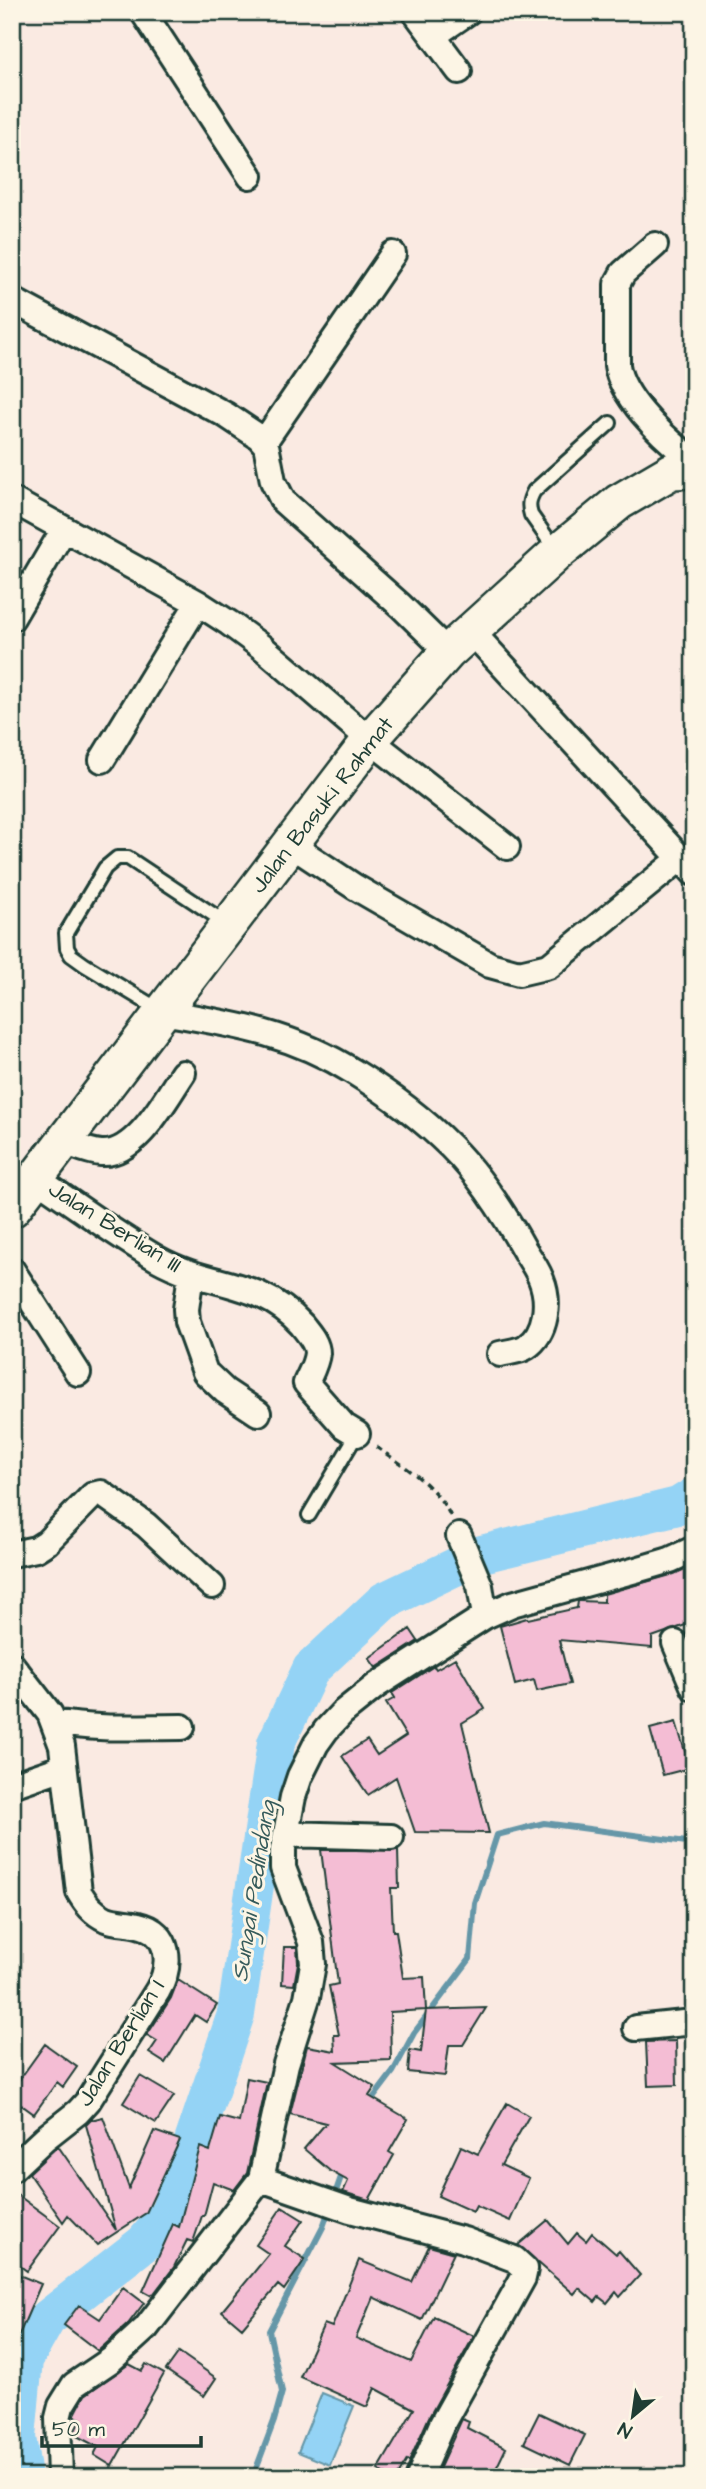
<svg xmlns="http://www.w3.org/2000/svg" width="706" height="2489" viewBox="0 0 706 2489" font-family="'Architects Daughter',sans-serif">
<rect width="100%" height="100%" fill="#faeae2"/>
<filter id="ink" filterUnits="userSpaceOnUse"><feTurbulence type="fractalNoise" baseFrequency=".0143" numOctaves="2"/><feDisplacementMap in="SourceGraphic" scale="14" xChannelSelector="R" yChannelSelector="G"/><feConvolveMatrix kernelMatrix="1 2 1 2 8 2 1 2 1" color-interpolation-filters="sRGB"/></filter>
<g filter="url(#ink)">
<path fill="#94d3f5" stroke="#6597a8" stroke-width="2" d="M 322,2393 L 354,2406 L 330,2465 L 298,2452 Z"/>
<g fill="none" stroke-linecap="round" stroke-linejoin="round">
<path stroke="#6597a8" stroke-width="6" d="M 368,2105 L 393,2072 L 414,2033 L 470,1959 L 475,1903 L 497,1835 L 544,1823 L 694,1843
M 333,2200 L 343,2171
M 253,2477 L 274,2421 L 282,2392 L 269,2331 L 323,2227 L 329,2210"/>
<path stroke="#94d3f5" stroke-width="38" d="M 23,2477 L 17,2437 L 24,2360 L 47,2319 L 144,2243 L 169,2213 L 236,2014 L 276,1743 L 311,1669 L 384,1601 L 482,1554 L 678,1506 L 694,1496"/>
</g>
<path fill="#f4bdd4" stroke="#1f3d34" stroke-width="2" d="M 694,1565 L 694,1622 L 652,1637 L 652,1648 L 559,1640 L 570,1684 L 537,1691 L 534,1680 L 515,1685 L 500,1626 L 527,1618 L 528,1619 L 577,1608 L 578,1601 L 580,1601 L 604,1602 L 604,1594 L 674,1574 Z
M 410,1629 L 418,1641 L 376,1668 L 369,1658 Z
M 455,1658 L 485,1709 L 462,1723 L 489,1833 L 415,1832 L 396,1777 L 368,1795 L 342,1756 L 367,1740 L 377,1755 L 406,1736 L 386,1703 L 395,1698 L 392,1693 L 434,1666 L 436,1669 Z
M 676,1722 L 690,1768 L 663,1775 L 650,1729 Z
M 321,1850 L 398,1850 L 399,1888 L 391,1888 L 393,1931 L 396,1931 L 403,1978 L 424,1977 L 426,2010 L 390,2012 L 391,2060 L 335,2062 L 375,2087 L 369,2096 L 408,2119 L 389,2152 L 394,2155 L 369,2200 L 343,2192 L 348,2181 L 330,2171 L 304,2149 L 326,2123 L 290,2114 L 307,2046 L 335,2051 L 334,2035 L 339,2035 L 329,1986 L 338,1984 Z
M 284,1947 L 297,1947 L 298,1963 L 294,1985 L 282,1984 Z
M 178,1980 L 217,2005 L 206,2022 L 195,2015 L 165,2063 L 149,2053 L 157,2041 L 147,2035 L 171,1998 Z
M 486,2008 L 463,2045 L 449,2045 L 445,2076 L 408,2072 L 410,2050 L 421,2052 L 426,2010 Z
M 676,2041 L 677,2085 L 648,2086 L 646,2042 Z
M 45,2044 L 77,2067 L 63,2087 L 57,2082 L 34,2114 L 12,2098 L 12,2090 Z
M 140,2076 L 174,2096 L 156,2123 L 123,2103 Z
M 247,2078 L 267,2082 L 247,2173 L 234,2190 L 213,2182 L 204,2216 L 202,2216 L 193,2242 L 187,2240 L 174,2267 L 152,2296 L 143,2291 L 173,2224 L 179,2227 L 200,2147 L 210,2151 L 220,2117 L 239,2122 Z
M 507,2103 L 529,2116 L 501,2165 L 529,2178 L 510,2221 L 476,2206 L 473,2212 L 438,2196 L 461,2146 L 478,2154 Z
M 103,2117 L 129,2188 L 154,2131 L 180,2140 L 146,2213 L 97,2245 L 68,2215 L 63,2222 L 29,2173 L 58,2146 L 116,2230 L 86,2125 L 91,2120 Z
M 12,2191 L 60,2226 L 27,2271 L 12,2260 Z
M 282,2207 L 303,2220 L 285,2246 L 305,2259 L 284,2290 L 278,2285 L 242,2328 L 222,2311 L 269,2254 L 256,2245 Z
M 548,2220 L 568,2244 L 577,2233 L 586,2241 L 592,2233 L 616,2254 L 619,2251 L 640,2275 L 620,2297 L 616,2292 L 607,2303 L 599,2297 L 595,2302 L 579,2288 L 574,2294 L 518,2245 Z
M 429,2246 L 454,2253 L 422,2320 L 373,2297 L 356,2338 L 411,2362 L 434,2317 L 474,2336 L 429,2417 L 409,2462 L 407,2460 L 397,2477 L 390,2477 L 378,2470 L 414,2409 L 375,2388 L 367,2407 L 300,2377 L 324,2324 L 332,2327 L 359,2260 L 412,2282 Z
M 12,2272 L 41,2284 L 12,2351 Z
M 123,2287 L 144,2303 L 128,2324 L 98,2351 L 64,2325 L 79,2305 L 100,2319 Z
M 179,2352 L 216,2378 L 204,2396 L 166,2370 Z
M 129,2364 L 142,2371 L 146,2364 L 164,2374 L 112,2466 L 94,2455 L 98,2447 L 73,2434 L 81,2419 L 74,2416 L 85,2395 Z
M 539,2413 L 585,2435 L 570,2465 L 524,2443 Z
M 462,2419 L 469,2422 L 467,2428 L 506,2448 L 492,2477 L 436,2476 Z"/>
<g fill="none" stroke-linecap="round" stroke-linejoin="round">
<defs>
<path id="lane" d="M 557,552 L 531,515 C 528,505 529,500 534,491 L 610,423
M 161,1011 L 85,965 L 71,955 L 67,948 L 66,933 L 105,868 L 117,858 L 128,858 L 226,923
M 309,1515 L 357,1434"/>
<path id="street" d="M 143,12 L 250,176
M 415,12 L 459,71
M 433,36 L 468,12
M 655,245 L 623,273 L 617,284 L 617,365 C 621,396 660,434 684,453
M 12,300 L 226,415 L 259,437 L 266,445 L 273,481 L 283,501 L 401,606 L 448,652
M 264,442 L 393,254
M 12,500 L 198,603 L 229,623 L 263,648 L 370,740 L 507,847
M 12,618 L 64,529
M 471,631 L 694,873
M 102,760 L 198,603
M 290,844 L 355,887 L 490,965 L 519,973 L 549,966 L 681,858
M 162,1012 C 233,1024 292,1033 354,1072 C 388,1093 423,1119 451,1147 C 481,1177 505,1215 525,1251 C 531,1260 537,1269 541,1279 C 550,1301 547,1333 526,1347 C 520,1351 508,1352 500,1354
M 64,1142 C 76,1146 89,1152 101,1153 C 136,1156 166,1098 183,1073
M 37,1179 C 77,1206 116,1235 158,1259 C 210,1288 259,1278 302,1325 C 308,1333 317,1342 317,1353 C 316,1364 310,1374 306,1383 L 344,1426 L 357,1434
M 12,1270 L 78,1373
M 191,1274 L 186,1309 L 187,1322 L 205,1372 L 225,1391 L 258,1413
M 459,1536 L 480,1586 L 485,1616
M 12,1554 L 36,1549 L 47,1542 L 93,1495 L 101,1493 L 146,1525 L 212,1586
M 675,1643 L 694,1688
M 12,1665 L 50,1714 L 62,1746 L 79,1892 C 86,1904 93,1913 106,1919 C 116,1923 127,1922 138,1925 C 171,1932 172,1965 158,1990 L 88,2101 L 78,2112 L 45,2138 L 12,2169
M 54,1722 C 97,1730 139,1727 182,1727
M 12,1785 L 64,1767
M 286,1834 L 391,1837
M 636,2028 L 694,2022
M 261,2179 L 350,2210 L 464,2240 L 514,2259 L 525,2269 L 523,2278 L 442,2424 L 419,2477
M 60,2477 L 58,2418 L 61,2406 L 74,2385 L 111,2360 L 146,2328 L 261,2179 L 286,2064 L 307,1998 L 313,1964 L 311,1942 L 283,1868 L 283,1849 L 293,1797 L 300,1776 L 316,1744 L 326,1730 L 342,1713 L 377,1685 L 485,1616 L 512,1604 L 636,1570 L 670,1560 L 694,1549"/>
<path id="secondary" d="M 12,1209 L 370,740 L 448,652 L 557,553 L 619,502 L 672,471 L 694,470"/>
</defs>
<use href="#lane" stroke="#1f3d34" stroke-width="18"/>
<use href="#street" stroke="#1f3d34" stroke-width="30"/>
<use href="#secondary" stroke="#1f3d34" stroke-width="40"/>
<path stroke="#1f3d34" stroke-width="3.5" stroke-dasharray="7 5" stroke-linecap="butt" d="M 376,1447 C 404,1466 436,1485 451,1517"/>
<use href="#lane" stroke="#fcf5e5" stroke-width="12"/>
<use href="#street" stroke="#fcf5e5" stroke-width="24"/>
<use href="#secondary" stroke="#fcf5e5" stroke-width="35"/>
</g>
</g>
<g text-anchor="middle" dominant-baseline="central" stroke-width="6" stroke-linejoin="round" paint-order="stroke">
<g font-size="23" fill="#1f3d34" stroke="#fcf5e5">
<text transform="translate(322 805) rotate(-52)">Jalan Basuki Rahmat</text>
<text transform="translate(115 1227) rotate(32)">Jalan Berlian III</text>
<text transform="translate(121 2043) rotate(-58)">Jalan Berlian I</text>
</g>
<g font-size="24" font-style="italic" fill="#365b5b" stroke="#fcf5e5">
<text transform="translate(254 1891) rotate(-81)">Sungai Pedindang</text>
</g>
</g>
<rect width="706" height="2489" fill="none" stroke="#fcf5e5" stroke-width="42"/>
<rect x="21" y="21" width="664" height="2447" fill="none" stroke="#1f3d34" stroke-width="2.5" filter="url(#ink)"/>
<g transform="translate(633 2416) rotate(209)" stroke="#fcf5e5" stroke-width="5" paint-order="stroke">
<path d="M0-5L12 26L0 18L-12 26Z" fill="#1f3d34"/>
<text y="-10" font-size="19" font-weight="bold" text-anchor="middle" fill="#1f3d34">N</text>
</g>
<path d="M42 2436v10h159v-10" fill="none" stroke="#1f3d34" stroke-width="3.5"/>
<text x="52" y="2436" font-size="21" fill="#1f3d34" stroke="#fcf5e5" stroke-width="5" paint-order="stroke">50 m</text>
</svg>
